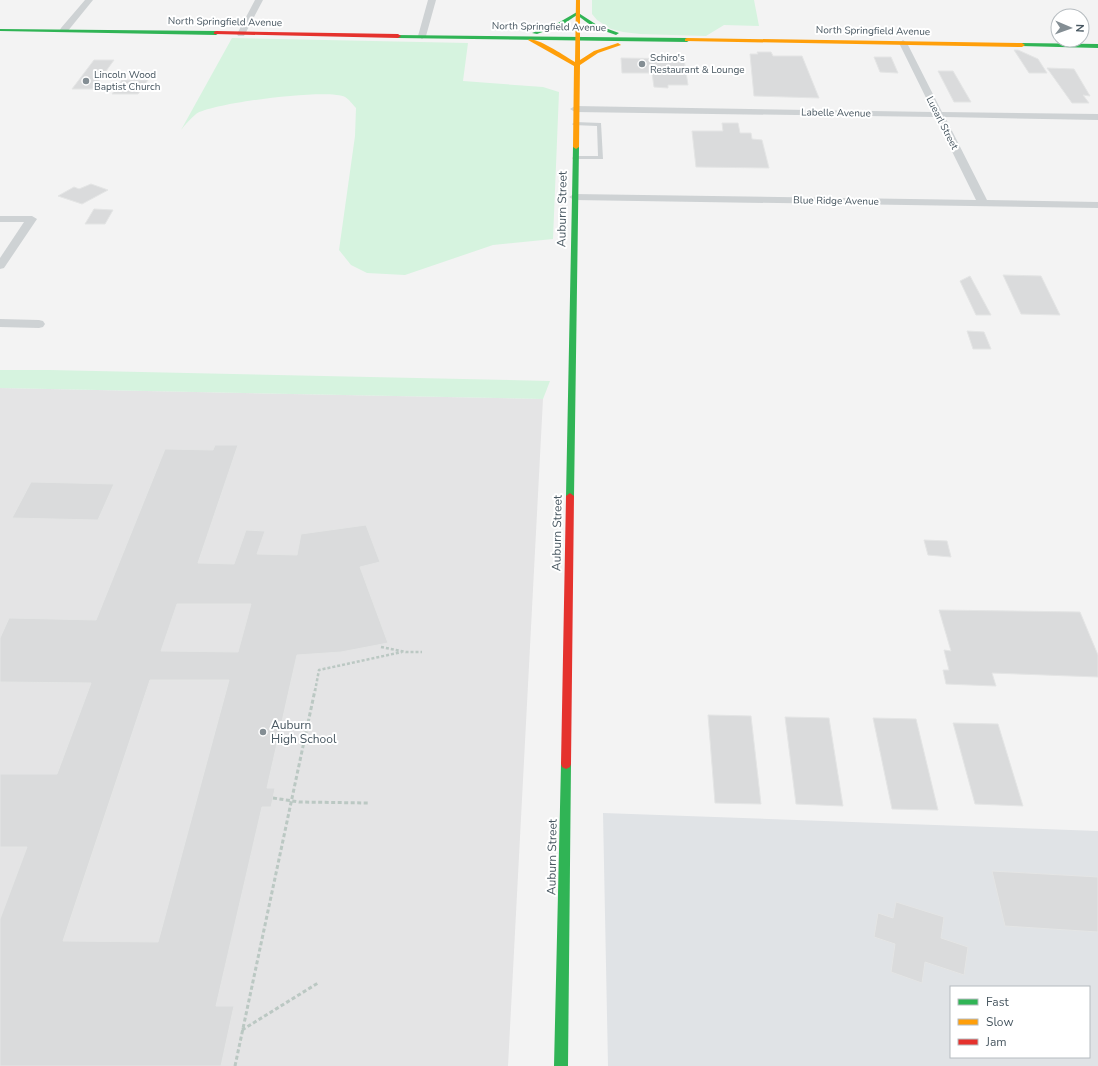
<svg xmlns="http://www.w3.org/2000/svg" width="1098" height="1066" viewBox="0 0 1098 1066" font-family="'Nunito Sans',sans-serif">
<rect width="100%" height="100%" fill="#f3f3f3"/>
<path fill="#e4e4e5" d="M 0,388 L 543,399 L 508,1066 L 0,1066 Z"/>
<path fill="#e0e3e6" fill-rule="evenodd" d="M 603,813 L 1098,831 L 1098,1066 L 608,1066 ZM 951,987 L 1089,987 L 1089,1057 L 951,1057 Z"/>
<path fill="#d6f3df" d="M 592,0 L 754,0 L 759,26 L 724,25 L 706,36 L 640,34 L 623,32 L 611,29 L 597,20 L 592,14 Z
M 232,38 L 468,43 L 463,81 L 543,87 L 559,92 L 553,239 L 493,245 L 405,275 L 367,273 L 351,265 L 339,250 L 355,136 L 356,108 C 353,105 349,99 345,97 C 328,88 212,103 196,114 C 190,119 185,125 181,130 Z
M 0,370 L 50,370 L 550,381 L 543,399 L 0,388 Z"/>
<path fill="#dadbdc" stroke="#e4e5e5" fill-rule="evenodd" d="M 1014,50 L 1018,50 L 1038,59 L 1047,73 L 1029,73 Z
M 757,52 L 771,52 L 773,56 L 802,56 L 819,98 L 754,96 L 750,54 L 758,54 Z
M 874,57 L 891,57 L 898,73 L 880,72 Z
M 621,58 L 684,59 L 688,85 L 668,85 L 668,88 L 654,87 L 652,73 L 622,73 Z
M 94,60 L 114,60 L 93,89 L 72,89 Z
M 1047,68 L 1074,69 L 1090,96 L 1083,95 L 1089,103 L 1072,103 Z
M 938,71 L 953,71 L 971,102 L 954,102 Z
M 122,80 L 148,80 L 138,94 L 112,94 Z
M 722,123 L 738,123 L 740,133 L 751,133 L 752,139 L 762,140 L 769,168 L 696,167 L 692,131 L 723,131 Z
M 91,184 L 108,190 L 82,204 L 58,196 L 74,187 L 79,189 Z
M 94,209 L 113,210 L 105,224 L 85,224 Z
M 1003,275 L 1041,276 L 1060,315 L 1021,314 Z
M 970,276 L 991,315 L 976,315 L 960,281 Z
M 967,331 L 984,332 L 991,349 L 973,349 Z
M 215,445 L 238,445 L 198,563 L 234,564 L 246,530 L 265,531 L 257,554 L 297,555 L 301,534 L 366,525 L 380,562 L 360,567 L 388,643 L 341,652 L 297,655 L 267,788 L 275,788 L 273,798 L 271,807 L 262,807 L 216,1006 L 234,1006 L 221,1066 L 0,1066 L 0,919 L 27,847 L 0,847 L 0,774 L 57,774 L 91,683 L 0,682 L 0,638 L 9,618 L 96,620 L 165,449 L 213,450 ZM 177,604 L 251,604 L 238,652 L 161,651 ZM 150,680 L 229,680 L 158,942 L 63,941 Z
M 31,482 L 114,484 L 98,520 L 12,518 Z
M 924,540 L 947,541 L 951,557 L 928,555 Z
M 939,610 L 1080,612 L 1098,655 L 1098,677 L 992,673 L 996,686 L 946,684 L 943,670 L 949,670 L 944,650 L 951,651 Z
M 708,715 L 751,716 L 761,804 L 715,803 Z
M 785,717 L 829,718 L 843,806 L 796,804 Z
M 873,718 L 916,719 L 938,810 L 892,809 Z
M 953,723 L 998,724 L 1023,806 L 975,804 Z
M 992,871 L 1098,877 L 1098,932 L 1005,926 Z
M 896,902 L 944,917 L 941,938 L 968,947 L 964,975 L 925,962 L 922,983 L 891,972 L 895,944 L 874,937 L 878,913 L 893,918 Z"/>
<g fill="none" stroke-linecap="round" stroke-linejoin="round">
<path stroke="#bbc8c3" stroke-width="2.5" stroke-dasharray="3 2" stroke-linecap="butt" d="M 381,647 L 406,652 L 422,652
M 315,691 L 319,670 L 402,652"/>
<path stroke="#bbc8c3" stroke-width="3" stroke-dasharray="4 2.5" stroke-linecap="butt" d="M 273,798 L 299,802 L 368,803
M 242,1030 L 318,983
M 235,1066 L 315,690"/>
<path fill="#ced2d4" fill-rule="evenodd" d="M 575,122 L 601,123 L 603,159 L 573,159 L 572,158 L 575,156 L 598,156 L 597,126 L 573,125 L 572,124 Z"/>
<path fill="#ced2d4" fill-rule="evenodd" d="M 85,0 L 93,0 L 67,32 L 61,32 L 60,30 L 61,28 Z
M 255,0 L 263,0 L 244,36 L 238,36 L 237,34 Z
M 428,0 L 436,0 L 426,36 L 422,39 L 418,36 Z
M 903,40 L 907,43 L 942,112 L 1098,114 L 1098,120 L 945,117 L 987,200 L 1098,202 L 1098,208 L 574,200 L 569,197 L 574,194 L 976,200 L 935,117 L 575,112 L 570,109 L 575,106 L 933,112 L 899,43 Z
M 0,216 L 32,216 L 37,219 L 4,268 L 0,269 L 0,258 L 24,222 L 0,222 Z
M 0,319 L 39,320 L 43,321 L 45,324 L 43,327 L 39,328 L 0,327 Z"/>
<path fill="#30b455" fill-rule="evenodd" d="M 577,12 L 597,25 L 619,33 L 616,35 L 593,27 L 577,15 L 562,25 L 537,34 L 532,33 L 558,23 Z
M 0,29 L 216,31 L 219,33 L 216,35 L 0,31 Z
M 396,35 L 687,38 L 690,40 L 687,42 L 398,38 L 395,36 Z
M 1022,43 L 1098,44 L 1098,48 L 1020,46 L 1019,45 Z
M 576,145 L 579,147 L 574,496 L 570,499 L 566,496 L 573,147 Z
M 566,759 L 570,761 L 571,764 L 568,1066 L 554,1066 L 561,764 L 562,761 Z"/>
<path fill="#ff9f0a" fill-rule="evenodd" d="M 576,0 L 580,0 L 580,60 L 594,51 L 618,43 L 621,45 L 598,53 L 580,65 L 579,147 L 576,149 L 573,147 L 574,66 L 528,40 C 536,36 566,57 575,62 Z
M 687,38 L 1022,43 L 1025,45 L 1022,47 L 685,41 L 685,39 Z"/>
<path fill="#e5322d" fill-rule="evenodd" d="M 216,31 L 398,34 L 401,36 L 398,38 L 214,34 L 214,32 Z
M 570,493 L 574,496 L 571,764 L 570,767 L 566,769 L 562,767 L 561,764 L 566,496 Z"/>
</g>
<g fill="#848e94" stroke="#fff" stroke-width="1.5">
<circle cx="642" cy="64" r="4"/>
<circle cx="86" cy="81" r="4"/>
<circle cx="263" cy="732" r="4"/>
</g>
<g text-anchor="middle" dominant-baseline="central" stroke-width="4" stroke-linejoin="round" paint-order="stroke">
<g font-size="10" fill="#485761" stroke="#fff">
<text transform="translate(225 22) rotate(1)">North Springfield Avenue</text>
<text transform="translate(549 27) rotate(1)">North Springfield Avenue</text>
<text transform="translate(873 31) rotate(1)">North Springfield Avenue</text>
<text transform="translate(836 113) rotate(1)">Labelle Avenue</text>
<text transform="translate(942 123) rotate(63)">Luearl Street</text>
<text transform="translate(836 201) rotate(1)">Blue Ridge Avenue</text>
</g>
<g font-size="10" fill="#485761" stroke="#fff" text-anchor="start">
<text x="650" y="58">Schiro's<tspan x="650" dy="12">Restaurant &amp; Lounge</tspan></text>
<text x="94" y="75">Lincoln Wood<tspan x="94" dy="12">Baptist Church</tspan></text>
</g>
<g font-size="12" fill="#485761" stroke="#fff">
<text transform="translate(562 209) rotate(-89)">Auburn Street</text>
<text transform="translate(557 533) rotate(-89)">Auburn Street</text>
<text transform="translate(552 857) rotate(-89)">Auburn Street</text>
</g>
<g font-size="12" fill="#485761" stroke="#fff" text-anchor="start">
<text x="271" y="725">Auburn<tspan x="271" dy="14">High School</tspan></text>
</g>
</g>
<rect x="950" y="986" width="140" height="72" fill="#ffffff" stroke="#b6bcc0"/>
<rect x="958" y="999" width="20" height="6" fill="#30b455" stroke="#b6bcc0"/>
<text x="986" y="1006" font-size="12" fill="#485761">Fast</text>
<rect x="958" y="1019" width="20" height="6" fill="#ff9f0a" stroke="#b6bcc0"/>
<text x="986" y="1026" font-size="12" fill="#485761">Slow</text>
<rect x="958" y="1039" width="20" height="6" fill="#e5322d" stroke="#b6bcc0"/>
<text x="986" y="1046" font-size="12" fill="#485761">Jam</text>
<g transform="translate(1070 28) rotate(92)"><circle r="19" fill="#ffffff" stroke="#b6bcc0"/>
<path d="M0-3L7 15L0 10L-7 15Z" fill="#848e94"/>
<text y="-6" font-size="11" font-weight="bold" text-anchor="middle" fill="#485761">N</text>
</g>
</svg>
